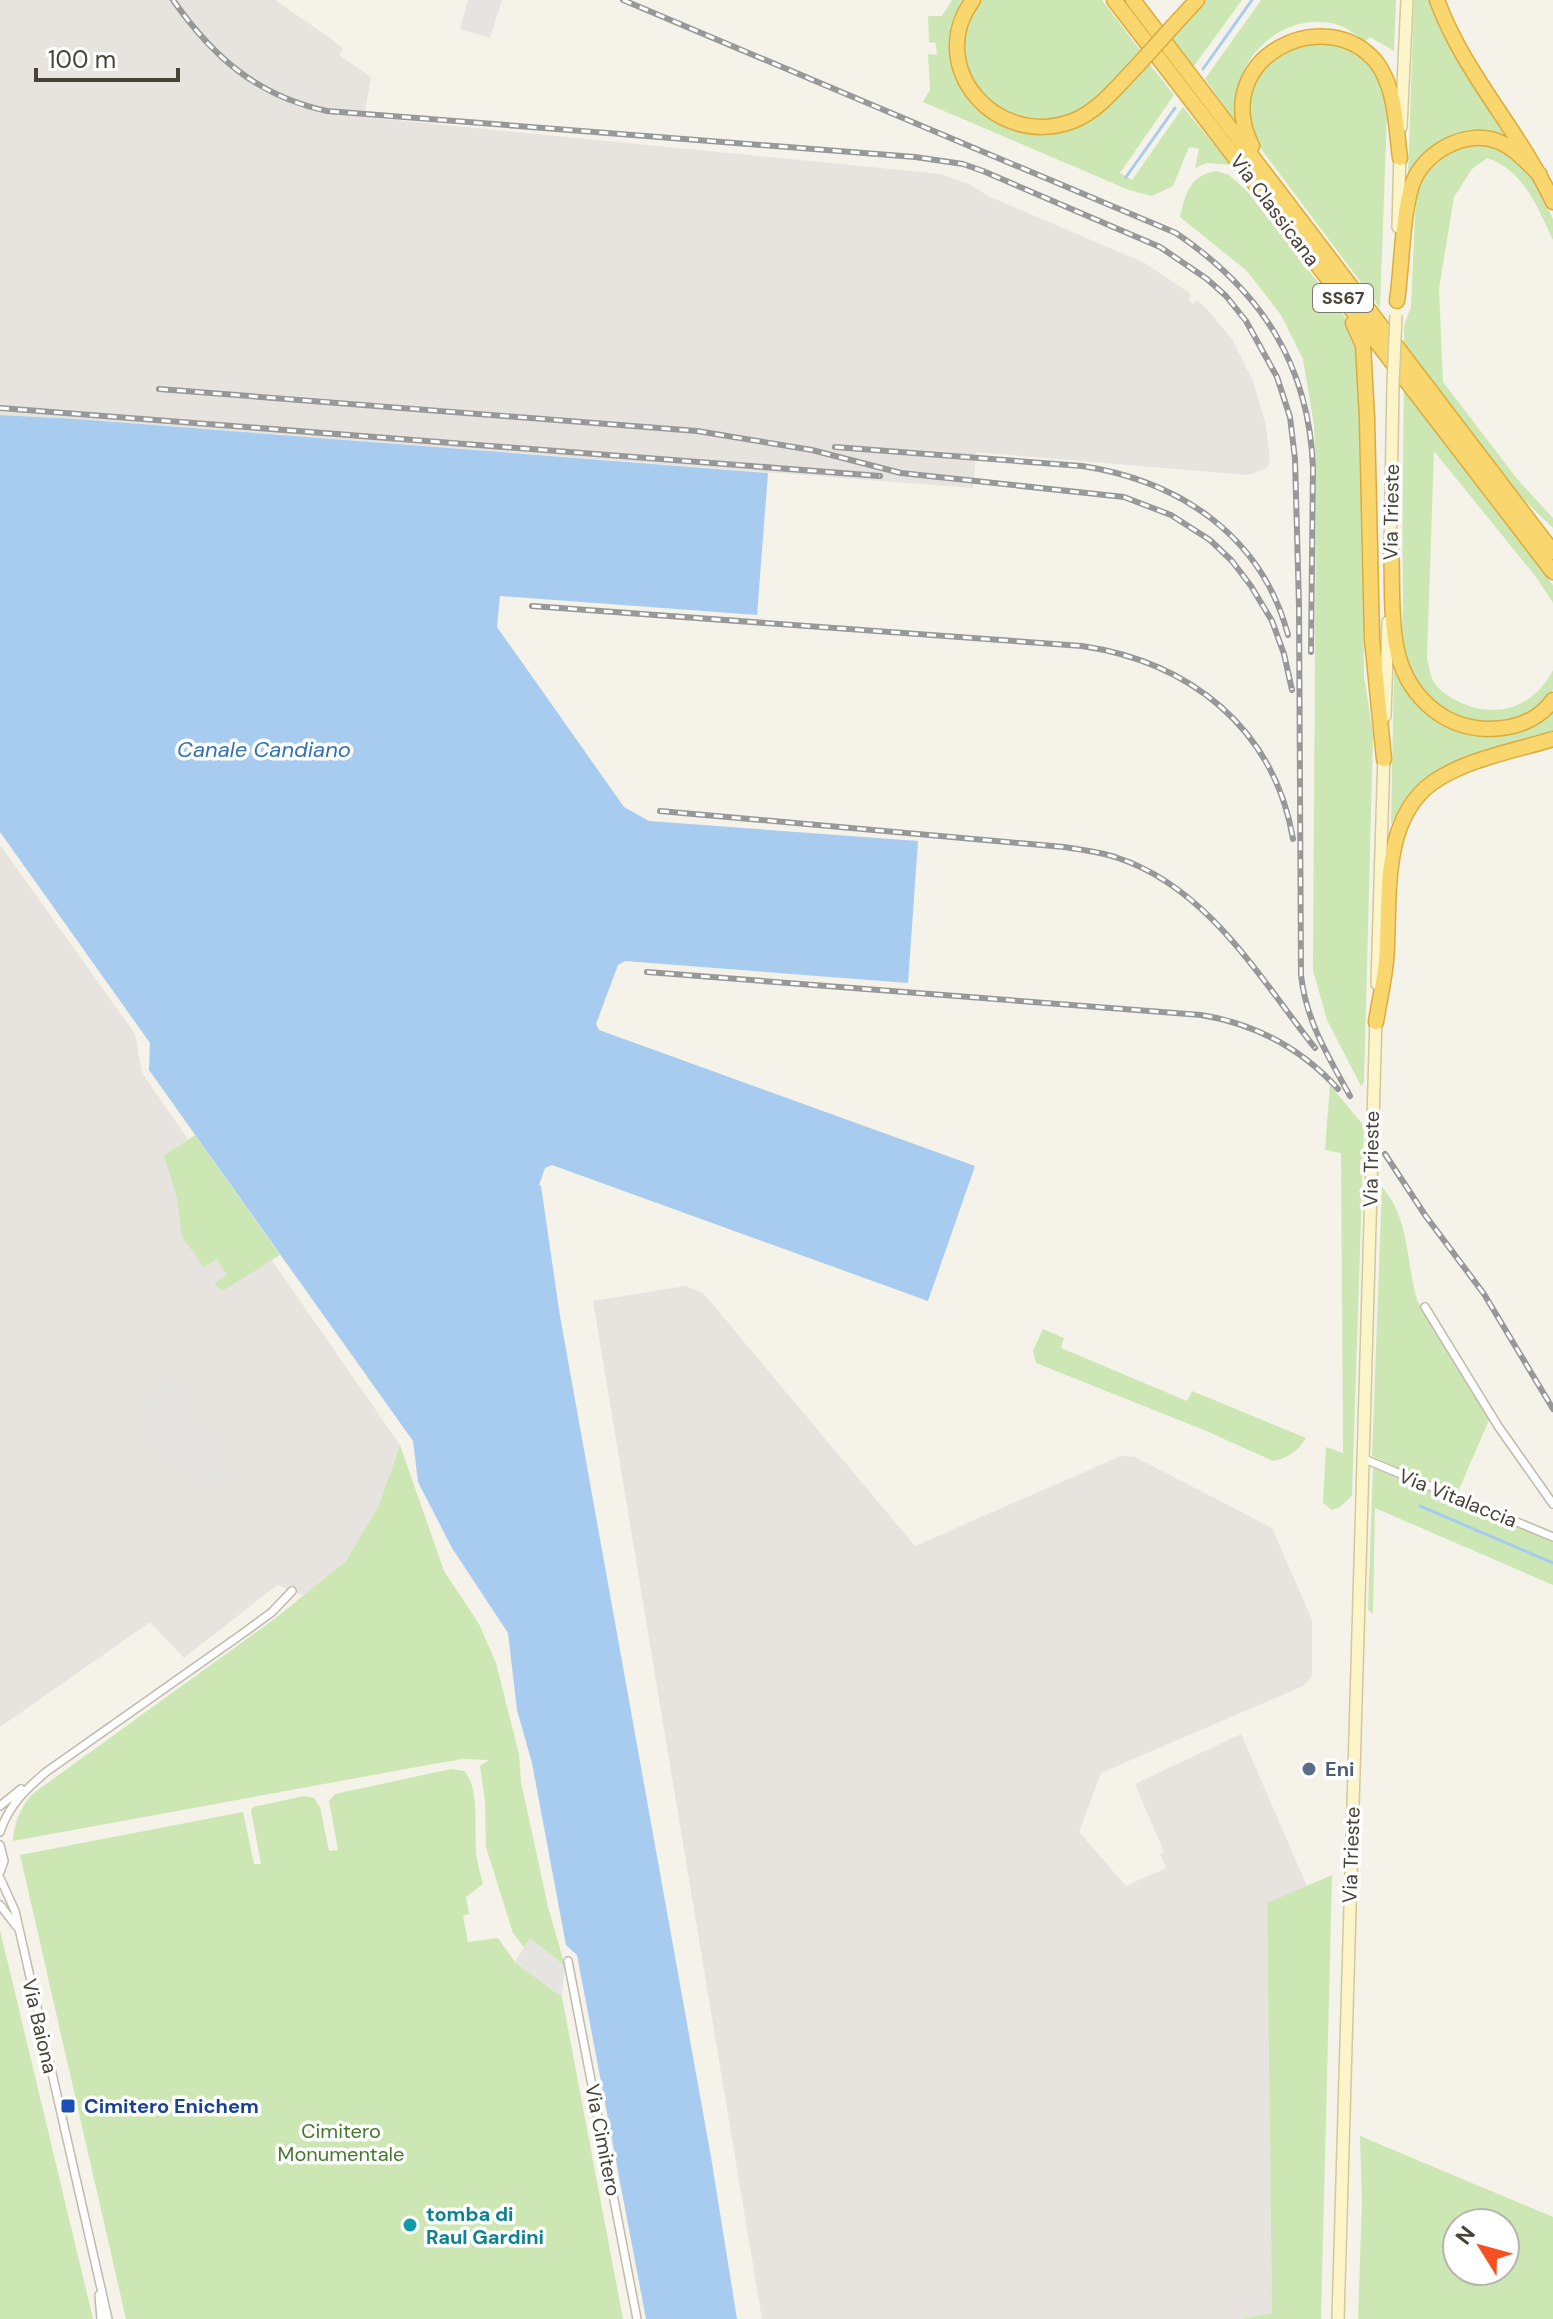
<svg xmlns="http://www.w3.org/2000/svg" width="1553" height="2319" viewBox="0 0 1553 2319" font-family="'DM Sans',sans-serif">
<rect width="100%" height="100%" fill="#f4f2e9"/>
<path fill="#e7e3de" d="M 0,0 L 275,0 L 334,41 L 343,49 L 339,55 L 371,77 L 364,117 L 941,174 L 969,184 L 990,197 L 1143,262 L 1191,294 L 1188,299 L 1193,304 L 1197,300 L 1206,308 L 1232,339 L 1253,381 L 1266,426 L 1270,460 L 1267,468 L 1248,475 L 976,452 L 973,488 L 76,419 L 0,415 Z
M 0,845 L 135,1034 L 142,1073 L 400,1445 L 379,1505 L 346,1561 L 305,1596 L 277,1585 L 184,1658 L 150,1622 L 0,1727 Z
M 686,1286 L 703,1293 L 915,1546 L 1121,1456 L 1135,1457 L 1272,1528 L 1312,1620 L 1312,1676 L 1303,1686 L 1101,1773 L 1079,1832 L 1126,1886 L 1166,1868 L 1160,1854 L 1164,1852 L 1135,1784 L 1241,1734 L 1307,1886 L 1267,1904 L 1272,2313 L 1242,2319 L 762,2319 L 593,1301 Z"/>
<path fill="#cce7b3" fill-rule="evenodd" d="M 952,0 L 965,0 C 937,53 965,123 1027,133 C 1039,134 1051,135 1063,132 C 1092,123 1125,83 1148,62 L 1174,95 L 1120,173 L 1132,180 L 1183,107 L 1231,165 L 1207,163 L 1195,168 L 1199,149 L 1189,147 L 1173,186 L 1152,196 L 1129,190 L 923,102 L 930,90 L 928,54 L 937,55 L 936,43 L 929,42 L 928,16 L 942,16 Z
M 977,0 L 1102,0 L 1140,50 C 1118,73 1094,107 1062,118 C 1044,124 1026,122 1009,113 C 963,89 953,45 977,0 Z
M 1203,0 L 1242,0 L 1194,66 L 1170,36 Z
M 1261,0 L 1396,0 L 1394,51 L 1370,37 L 1365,42 C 1357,36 1348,28 1338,25 C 1296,12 1252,41 1239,82 C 1235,94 1235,107 1235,120 L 1205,79 Z
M 1414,0 L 1430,0 C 1451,52 1482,96 1515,141 C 1464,137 1437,126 1408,176 Z
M 1334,39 C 1373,62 1381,68 1387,114 L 1380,308 L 1262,150 L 1248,127 L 1250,87 L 1257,70 L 1283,47 Z
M 1474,143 L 1501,148 L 1532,175 L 1553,219 L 1553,240 C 1537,207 1524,170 1487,158 L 1472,169 L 1454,197 L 1439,289 L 1443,382 L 1518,480 L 1553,518 L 1553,528 L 1523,499 L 1404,347 L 1404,325 L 1411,307 L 1416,194 L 1427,169 L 1439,156 Z
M 1216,171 L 1229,175 L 1248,192 L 1345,317 L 1357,353 L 1361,388 L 1364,676 L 1373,735 L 1364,1082 L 1361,1086 L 1327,1020 L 1313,970 L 1316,487 L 1314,425 L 1303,359 L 1281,315 L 1247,271 L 1180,217 C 1186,193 1189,176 1216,171 Z
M 1404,385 L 1481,492 L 1553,585 L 1553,603 L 1536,577 L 1434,451 L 1427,658 C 1429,666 1430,676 1434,682 C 1439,692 1454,700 1464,704 C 1501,719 1535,705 1553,670 C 1553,675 1553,684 1553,689 C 1544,720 1482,730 1456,718 C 1436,709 1419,692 1409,672 C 1399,651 1403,622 1403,599 C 1402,528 1403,456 1404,385 Z
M 1394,670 C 1412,708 1450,745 1497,734 C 1515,730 1536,716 1553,707 L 1553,732 L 1476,757 L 1423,782 L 1405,801 L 1391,824 Z
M 1330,1085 L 1364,1126 L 1352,1496 L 1340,1507 L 1332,1510 L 1323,1503 L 1326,1447 L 1343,1453 L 1341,1153 L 1325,1150 Z
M 195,1135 L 280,1255 L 222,1291 L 214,1283 L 227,1275 L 217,1259 L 204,1267 L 182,1237 L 177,1198 L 164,1156 Z
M 1382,1187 C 1410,1219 1406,1262 1417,1300 L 1489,1420 L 1457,1494 L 1372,1456 Z
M 1043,1329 L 1064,1338 L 1061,1348 L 1187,1401 L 1192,1391 L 1306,1438 C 1298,1451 1289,1458 1273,1461 L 1204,1430 L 1036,1363 L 1033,1351 Z
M 400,1445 L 444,1571 L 479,1624 L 496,1663 L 519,1754 L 521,1782 L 548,1907 L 565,1966 L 530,1939 L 524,1947 L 513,1933 L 486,1847 L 485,1801 L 480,1766 L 489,1760 L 462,1759 L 433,1764 L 13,1841 C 14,1822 20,1810 31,1795 L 277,1617 L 346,1561 L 379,1505 Z
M 1373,1468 L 1553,1542 L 1553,1585 L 1375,1508 L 1373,1614 L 1368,1610 Z
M 451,1769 L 464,1771 C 481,1789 473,1834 477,1859 C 478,1867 481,1875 483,1884 L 466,1897 L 469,1914 L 463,1916 L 468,1942 L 498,1938 L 515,1962 L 562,1997 L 623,2319 L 126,2319 L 20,1855 L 243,1812 L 254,1864 L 261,1864 L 251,1810 L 253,1807 L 304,1796 L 314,1798 L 320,1807 L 329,1851 L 338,1850 L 329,1801 L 335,1794 Z
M 1332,1875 L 1321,2319 L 1242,2319 L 1272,2313 L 1267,1903 Z
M 0,1930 L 93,2319 L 0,2319 Z
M 1360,2136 L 1553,2217 L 1553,2319 L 1358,2319 L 1362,2201 ZM 1505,2223 L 1505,2271 L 1457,2271 L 1457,2223 Z"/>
<path fill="#e6e4e1" d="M 468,0 L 502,0 L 490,38 L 460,29 Z
M 171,1383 L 230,1467 L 196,1491 L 137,1407 Z
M 530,1938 L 565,1966 L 562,1997 L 515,1962 Z"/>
<path fill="#a7ccef" d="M 0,415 L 76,419 L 768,473 L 757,615 L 500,596 L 497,627 L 624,807 L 649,821 L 918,841 L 908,983 L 625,961 L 618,965 L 596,1024 L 599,1030 L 975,1166 L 928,1301 L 552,1165 L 545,1168 L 539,1185 L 541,1186 L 560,1316 L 711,2157 L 737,2319 L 646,2319 L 577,1955 L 566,1945 L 532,1763 L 517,1710 L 508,1633 L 452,1548 L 418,1482 L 413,1441 L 149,1070 L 150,1043 L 0,832 Z"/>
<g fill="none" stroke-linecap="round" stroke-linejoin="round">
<path stroke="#a7ccef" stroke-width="3" d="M 1203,69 L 1252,0
M 1126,177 L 1175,108
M 1420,1506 L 1553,1563"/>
<defs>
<path id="street" d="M 1425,1307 L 1498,1426 L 1553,1504
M 1362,1458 L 1553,1537
M 0,1806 L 21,1789
M 0,1832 C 9,1805 25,1790 46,1772 L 242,1634 L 272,1612 L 292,1591
M 0,1845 L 4,1861 L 0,1872
M 0,1878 L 15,1911 L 108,2319
M 0,1905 L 17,1927
M 568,1961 L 637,2319
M 99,2295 L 101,2319"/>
<path id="secondary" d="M 1401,127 L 1407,0
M 1398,227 L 1400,152
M 1390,552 L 1393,385
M 1385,716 L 1388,622
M 1377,984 L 1384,753
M 1338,2319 L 1376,1017"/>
<path id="highway" d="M 973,0 C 924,66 996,150 1073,121 C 1099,111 1119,84 1138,65
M 1114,0 L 1553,572
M 1133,0 L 1553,552
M 1437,0 C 1464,74 1520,131 1553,202
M 1174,25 L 1197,0
M 1252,146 C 1208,58 1326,0 1377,63 C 1396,89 1396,128 1400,158
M 1397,301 C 1402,267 1402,216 1412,185 C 1422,153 1465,129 1497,141 C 1514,147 1527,163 1540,175
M 1353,323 L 1363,345 L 1367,418 L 1372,639 L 1384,759
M 1391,546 C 1393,578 1390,613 1396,645 C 1404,691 1439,728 1488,729 C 1513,729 1538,721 1553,700
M 1376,1022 C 1379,1002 1384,982 1386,961 C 1391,904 1379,822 1432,783 C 1466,759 1514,751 1553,739"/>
</defs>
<use href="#street" stroke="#bfbaac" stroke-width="10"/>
<use href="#secondary" stroke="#d3c89a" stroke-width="14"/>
<use href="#highway" stroke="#daac3d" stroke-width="17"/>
<use href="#street" stroke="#fff" stroke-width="7"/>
<use href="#secondary" stroke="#fdf5ca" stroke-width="11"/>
<use href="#highway" stroke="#fad66e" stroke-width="14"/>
<defs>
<path id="rail" d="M 173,0 C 213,57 257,96 327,111 L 915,157 L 963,164 L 983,171 L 1160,247 L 1207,279 L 1226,296 L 1246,321 L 1277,377 L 1290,417 L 1295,459 L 1299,606 L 1301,975 C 1306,1021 1328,1056 1350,1096
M 623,0 L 1176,233 C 1261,291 1309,364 1313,468 L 1311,652
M 159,389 L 697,431 L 812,450 L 901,473 L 1124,497 L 1171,515 L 1210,540 L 1232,561 L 1251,586 L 1272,621 L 1284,654 L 1292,690
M 0,408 L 880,476
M 835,447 L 1082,466 C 1180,481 1262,536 1288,635
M 532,606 L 1082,646 C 1190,662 1274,728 1293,839
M 660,811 L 1064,847 C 1082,850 1101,852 1118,858 C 1208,888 1259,977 1315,1048
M 647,972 L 1201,1015 C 1256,1024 1301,1048 1338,1089
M 1385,1154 L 1425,1215 L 1484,1294 L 1553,1409"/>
</defs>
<use href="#rail" stroke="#989898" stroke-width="6"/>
<use href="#rail" stroke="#fff" stroke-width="3" stroke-dasharray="9" stroke-linecap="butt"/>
<defs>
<path id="secondary-bridge" d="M 1393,385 L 1396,315"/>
<path id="highway-bridge" d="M 1138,65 L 1174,25"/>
</defs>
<use href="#secondary-bridge" stroke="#d3c89a" stroke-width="14" stroke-linecap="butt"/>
<use href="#highway-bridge" stroke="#daac3d" stroke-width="17" stroke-linecap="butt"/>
<use href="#secondary-bridge" stroke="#fdf5ca" stroke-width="11"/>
<use href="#highway-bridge" stroke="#fad66e" stroke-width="14"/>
</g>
<circle fill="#5c6f8a" stroke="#fff" stroke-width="3" cx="1309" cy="1769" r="8"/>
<rect fill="#1a4fb4" stroke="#fff" stroke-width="3" x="60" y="2098" width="16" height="16" rx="4"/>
<circle fill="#0f9aa8" stroke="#fff" stroke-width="3" cx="410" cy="2225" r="8"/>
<g text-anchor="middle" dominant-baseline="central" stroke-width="7" stroke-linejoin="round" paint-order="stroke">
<rect fill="#fff" stroke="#7f7b74" stroke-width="2" x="1313" y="284" width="60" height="28" rx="6"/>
<g font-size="18" font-weight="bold" fill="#484338">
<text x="1343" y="298">SS67</text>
</g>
<g font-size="20" fill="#484338" stroke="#fff">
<text transform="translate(1275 210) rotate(53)">Via Classicana</text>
<text transform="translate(1391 512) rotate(-89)">Via Trieste</text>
<text transform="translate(1371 1159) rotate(-89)">Via Trieste</text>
<text transform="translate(1458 1498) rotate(22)">Via Vitalaccia</text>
<text transform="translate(1351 1855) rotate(-88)">Via Trieste</text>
<text transform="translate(40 2026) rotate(77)">Via Baiona</text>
<text transform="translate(603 2140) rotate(79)">Via Cimitero</text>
</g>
<g font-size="20" font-weight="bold" fill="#4e5e75" stroke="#fff" text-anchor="start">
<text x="1325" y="1769">Eni</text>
</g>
<g font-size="20" font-weight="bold" fill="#164399" stroke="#fff" text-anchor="start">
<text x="84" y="2106">Cimitero Enichem</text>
</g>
<g font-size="20" fill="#43792c" stroke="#fff">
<text x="341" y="2131">Cimitero<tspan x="341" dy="23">Monumentale</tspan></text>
</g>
<g font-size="20" font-weight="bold" fill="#0d838f" stroke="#fff" text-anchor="start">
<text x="426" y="2214">tomba di<tspan x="426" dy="23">Raul Gardini</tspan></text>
</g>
<g font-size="22" font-style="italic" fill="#3372b2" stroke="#fff">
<text x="264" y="749">Canale Candiano</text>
</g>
</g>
<g transform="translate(1481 2247) rotate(307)"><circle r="38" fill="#ffffff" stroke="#b6b4af" stroke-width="2"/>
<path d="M0-6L14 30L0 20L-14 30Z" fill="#f45020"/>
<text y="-12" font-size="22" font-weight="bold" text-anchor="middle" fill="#484338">N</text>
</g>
<path d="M36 68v12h142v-12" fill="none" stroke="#484338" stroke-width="4"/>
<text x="48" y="68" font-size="24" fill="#484338" stroke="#ffffff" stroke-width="6" paint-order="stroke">100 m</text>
</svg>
